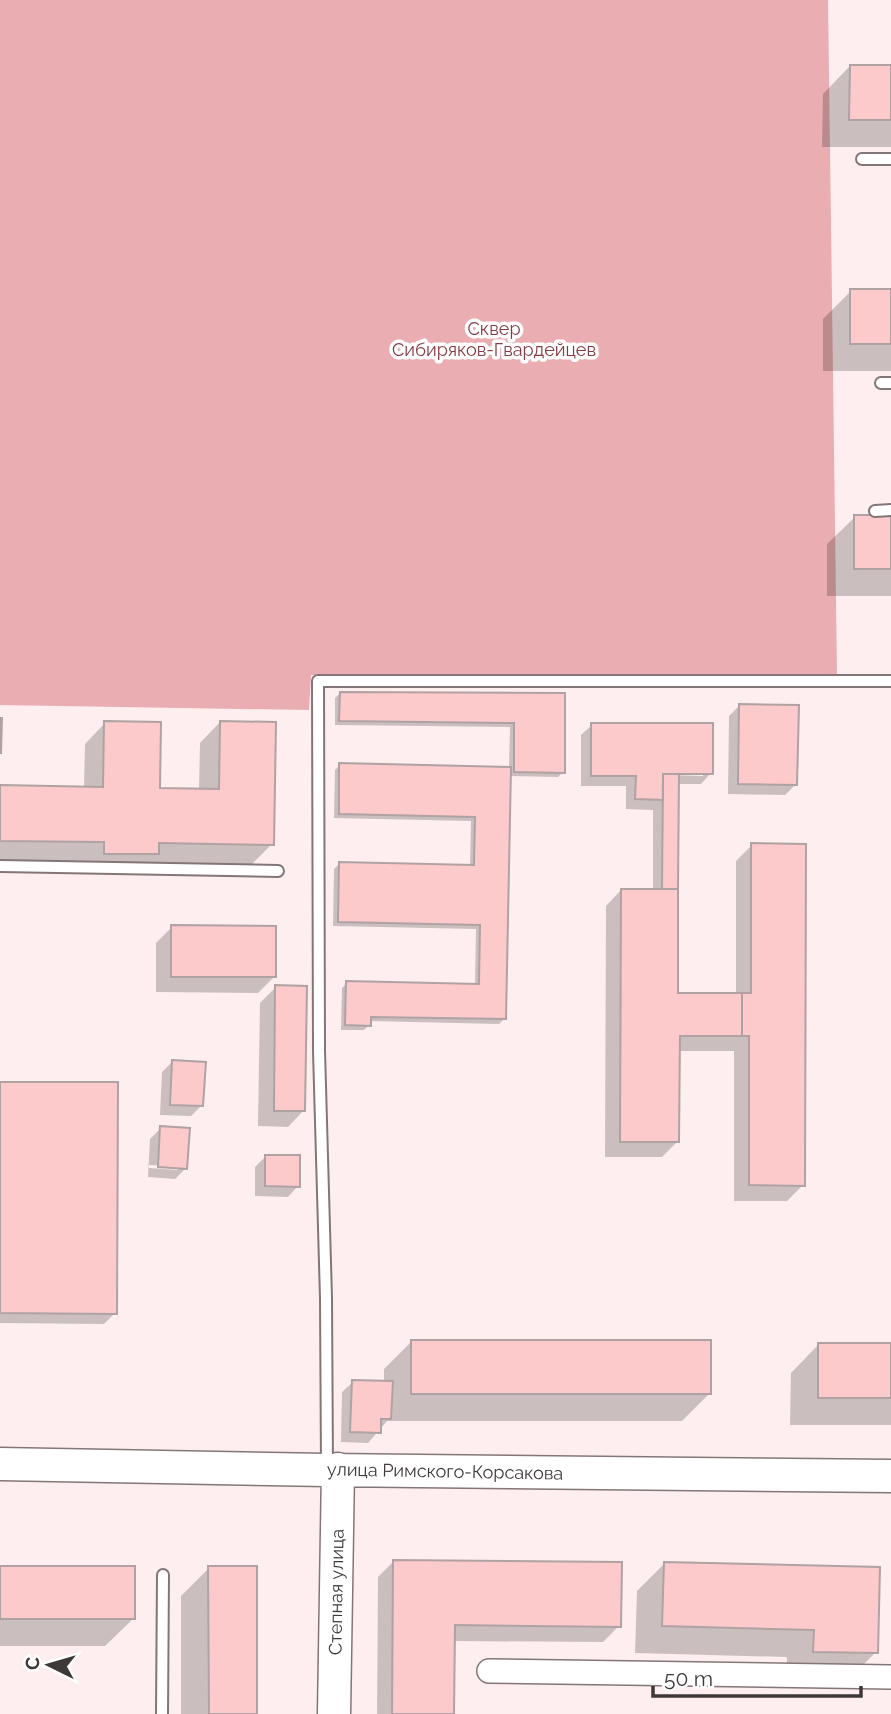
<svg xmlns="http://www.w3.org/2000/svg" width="891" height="1714" viewBox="0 0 891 1714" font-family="Raleway,sans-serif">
<rect width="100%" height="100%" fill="#feeeef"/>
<path fill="#eaadb1" d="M 0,0 L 828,0 L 837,676 L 311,675 L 309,710 L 0,705 Z"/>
<path fill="#0003" fill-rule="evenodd" d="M 850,66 L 891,66 L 891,147 L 822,147 L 823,94 Z
M 851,291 L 891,291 L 891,371 L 823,371 L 823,319 Z
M 855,517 L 891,517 L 891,596 L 827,596 L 827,544 Z
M 340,693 L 563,695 L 563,772 L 558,777 L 509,776 L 504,1019 L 499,1024 L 369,1021 L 369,1025 L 364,1030 L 341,1030 L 342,988 L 347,983 L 475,985 L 476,929 L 333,926 L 334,869 L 339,864 L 470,866 L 471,821 L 334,818 L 335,770 L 340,765 L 509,768 L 510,727 L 335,725 L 335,698 Z
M 740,705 L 796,784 L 785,795 L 728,794 L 729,716 Z
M 220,722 L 272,844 L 252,864 L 148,863 L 136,874 L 84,873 L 84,862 L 0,861 L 0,787 L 84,788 L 85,744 L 105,723 L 158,790 L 199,790 L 200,743 Z
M 592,725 L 711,773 L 701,784 L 677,784 L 676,994 L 736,995 L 736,861 L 752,845 L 803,1185 L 787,1201 L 734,1201 L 734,1051 L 678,1051 L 678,1141 L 662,1157 L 605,1157 L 606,906 L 621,890 L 653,890 L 653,810 L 626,809 L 626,786 L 581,786 L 581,735 ZM 670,772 L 703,772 L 703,776 L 670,775 Z
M 172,927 L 274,977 L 258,993 L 156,992 L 156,943 Z
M 276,987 L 303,1111 L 288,1127 L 258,1126 L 260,1003 Z
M 172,1062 L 201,1106 L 191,1116 L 160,1115 L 162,1072 Z
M 0,1084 L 115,1313 L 104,1324 L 0,1323 Z
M 161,1128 L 186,1168 L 175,1179 L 148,1177 L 150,1139 ZM 149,1165 L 178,1166 L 178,1170 L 149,1168 Z
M 266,1156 L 298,1186 L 288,1197 L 255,1196 L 255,1167 Z
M 412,1341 L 709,1394 L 682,1421 L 387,1421 L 368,1443 L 341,1442 L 342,1392 L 353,1382 L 384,1383 L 384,1369 Z
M 818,1345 L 891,1345 L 891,1425 L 790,1425 L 791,1373 Z
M 394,1561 L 619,1626 L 603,1642 L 453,1641 L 453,1714 L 377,1714 L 378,1577 Z
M 665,1563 L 876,1652 L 848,1680 L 786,1679 L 787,1657 L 635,1653 L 637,1591 Z
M 0,1568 L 133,1619 L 105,1646 L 0,1646 Z
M 209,1568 L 255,1714 L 181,1714 L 181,1596 Z"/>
<path fill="#fdcacc" stroke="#b0a2a2" stroke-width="2" d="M 850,65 L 891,65 L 891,120 L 849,120 Z
M 850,289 L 891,289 L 891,344 L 850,344 Z
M 854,515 L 891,515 L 891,569 L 854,569 Z
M 340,692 L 565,693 L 565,773 L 514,772 L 514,723 L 339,721 Z
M 739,704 L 799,705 L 797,785 L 738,784 Z
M 0,718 L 2,718 L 1,753 L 0,753 Z
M 104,721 L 161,722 L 160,788 L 219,789 L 220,721 L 276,722 L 274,845 L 159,843 L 159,854 L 104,854 L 104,842 L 0,841 L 0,785 L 103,787 Z
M 591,723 L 713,723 L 713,774 L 663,774 L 663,800 L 635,799 L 636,776 L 591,776 Z
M 339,763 L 511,767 L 506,1019 L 371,1017 L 371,1026 L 345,1025 L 346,981 L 479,984 L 480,925 L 338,922 L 339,862 L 474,865 L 475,817 L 339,814 Z
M 663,774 L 679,774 L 678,889 L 662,889 Z
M 751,843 L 806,844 L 805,1186 L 749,1185 L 749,1036 L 742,1036 L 742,993 L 751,993 Z
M 621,889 L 678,889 L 678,993 L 742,993 L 742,1036 L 680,1036 L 679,1142 L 620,1142 Z
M 171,925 L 276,926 L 276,977 L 171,977 Z
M 275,985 L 307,986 L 305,1111 L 274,1111 Z
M 172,1060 L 206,1062 L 203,1106 L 170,1105 Z
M 0,1082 L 118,1082 L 117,1314 L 0,1313 Z
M 160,1126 L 190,1128 L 187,1169 L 158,1167 Z
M 265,1155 L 300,1155 L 300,1187 L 265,1186 Z
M 411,1340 L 711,1340 L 711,1394 L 411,1394 Z
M 818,1343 L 891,1343 L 891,1398 L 818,1398 Z
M 352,1380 L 393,1381 L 391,1419 L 381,1419 L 381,1433 L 350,1432 Z
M 393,1560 L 622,1562 L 621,1627 L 455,1625 L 454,1714 L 392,1714 Z
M 664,1562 L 880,1567 L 878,1653 L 813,1652 L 814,1630 L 662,1626 Z
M 0,1566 L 135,1566 L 135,1619 L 0,1619 Z
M 208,1566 L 257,1566 L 257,1714 L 209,1714 Z"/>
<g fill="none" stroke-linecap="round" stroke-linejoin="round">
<defs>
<path id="lane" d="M 862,159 L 891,159
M 881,383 L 891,383
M 875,511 L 891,510
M 0,866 L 278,871
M 327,1467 L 326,1298 L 319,1051 L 318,681 L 891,681
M 162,1714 L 163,1575"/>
<path id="street" d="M 489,1671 L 891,1677"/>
<path id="secondary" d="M 0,1464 L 327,1470 L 891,1476
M 334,1714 L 338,1469"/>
</defs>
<use href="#lane" stroke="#847677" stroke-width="14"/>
<use href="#street" stroke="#847677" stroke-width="26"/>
<use href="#secondary" stroke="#847677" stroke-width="35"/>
<use href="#lane" stroke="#fff" stroke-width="10"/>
<use href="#street" stroke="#fff" stroke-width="23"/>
<use href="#secondary" stroke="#fff" stroke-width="32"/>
</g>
<g text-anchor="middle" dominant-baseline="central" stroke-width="7" stroke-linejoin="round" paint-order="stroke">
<g font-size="18" fill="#853b44" stroke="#fff">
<text x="494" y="328">Сквер<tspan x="494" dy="21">Сибиряков-Гвардейцев</tspan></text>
</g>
<g font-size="18" fill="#3e3838" stroke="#fff">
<text transform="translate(445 1471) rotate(1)">улица Римского-Корсакова</text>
<text transform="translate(336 1592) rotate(-89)">Степная улица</text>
</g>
</g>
<g transform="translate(49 1665) rotate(275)" stroke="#ffffff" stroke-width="5" paint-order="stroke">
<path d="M0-5L12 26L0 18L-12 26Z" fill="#3e3838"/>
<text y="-10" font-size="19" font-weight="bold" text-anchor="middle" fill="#3e3838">С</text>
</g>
<path d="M653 1686v10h208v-10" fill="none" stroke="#3e3838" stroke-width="3.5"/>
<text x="664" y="1686" font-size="21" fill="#3e3838" stroke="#ffffff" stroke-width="5" paint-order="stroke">50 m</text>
</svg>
